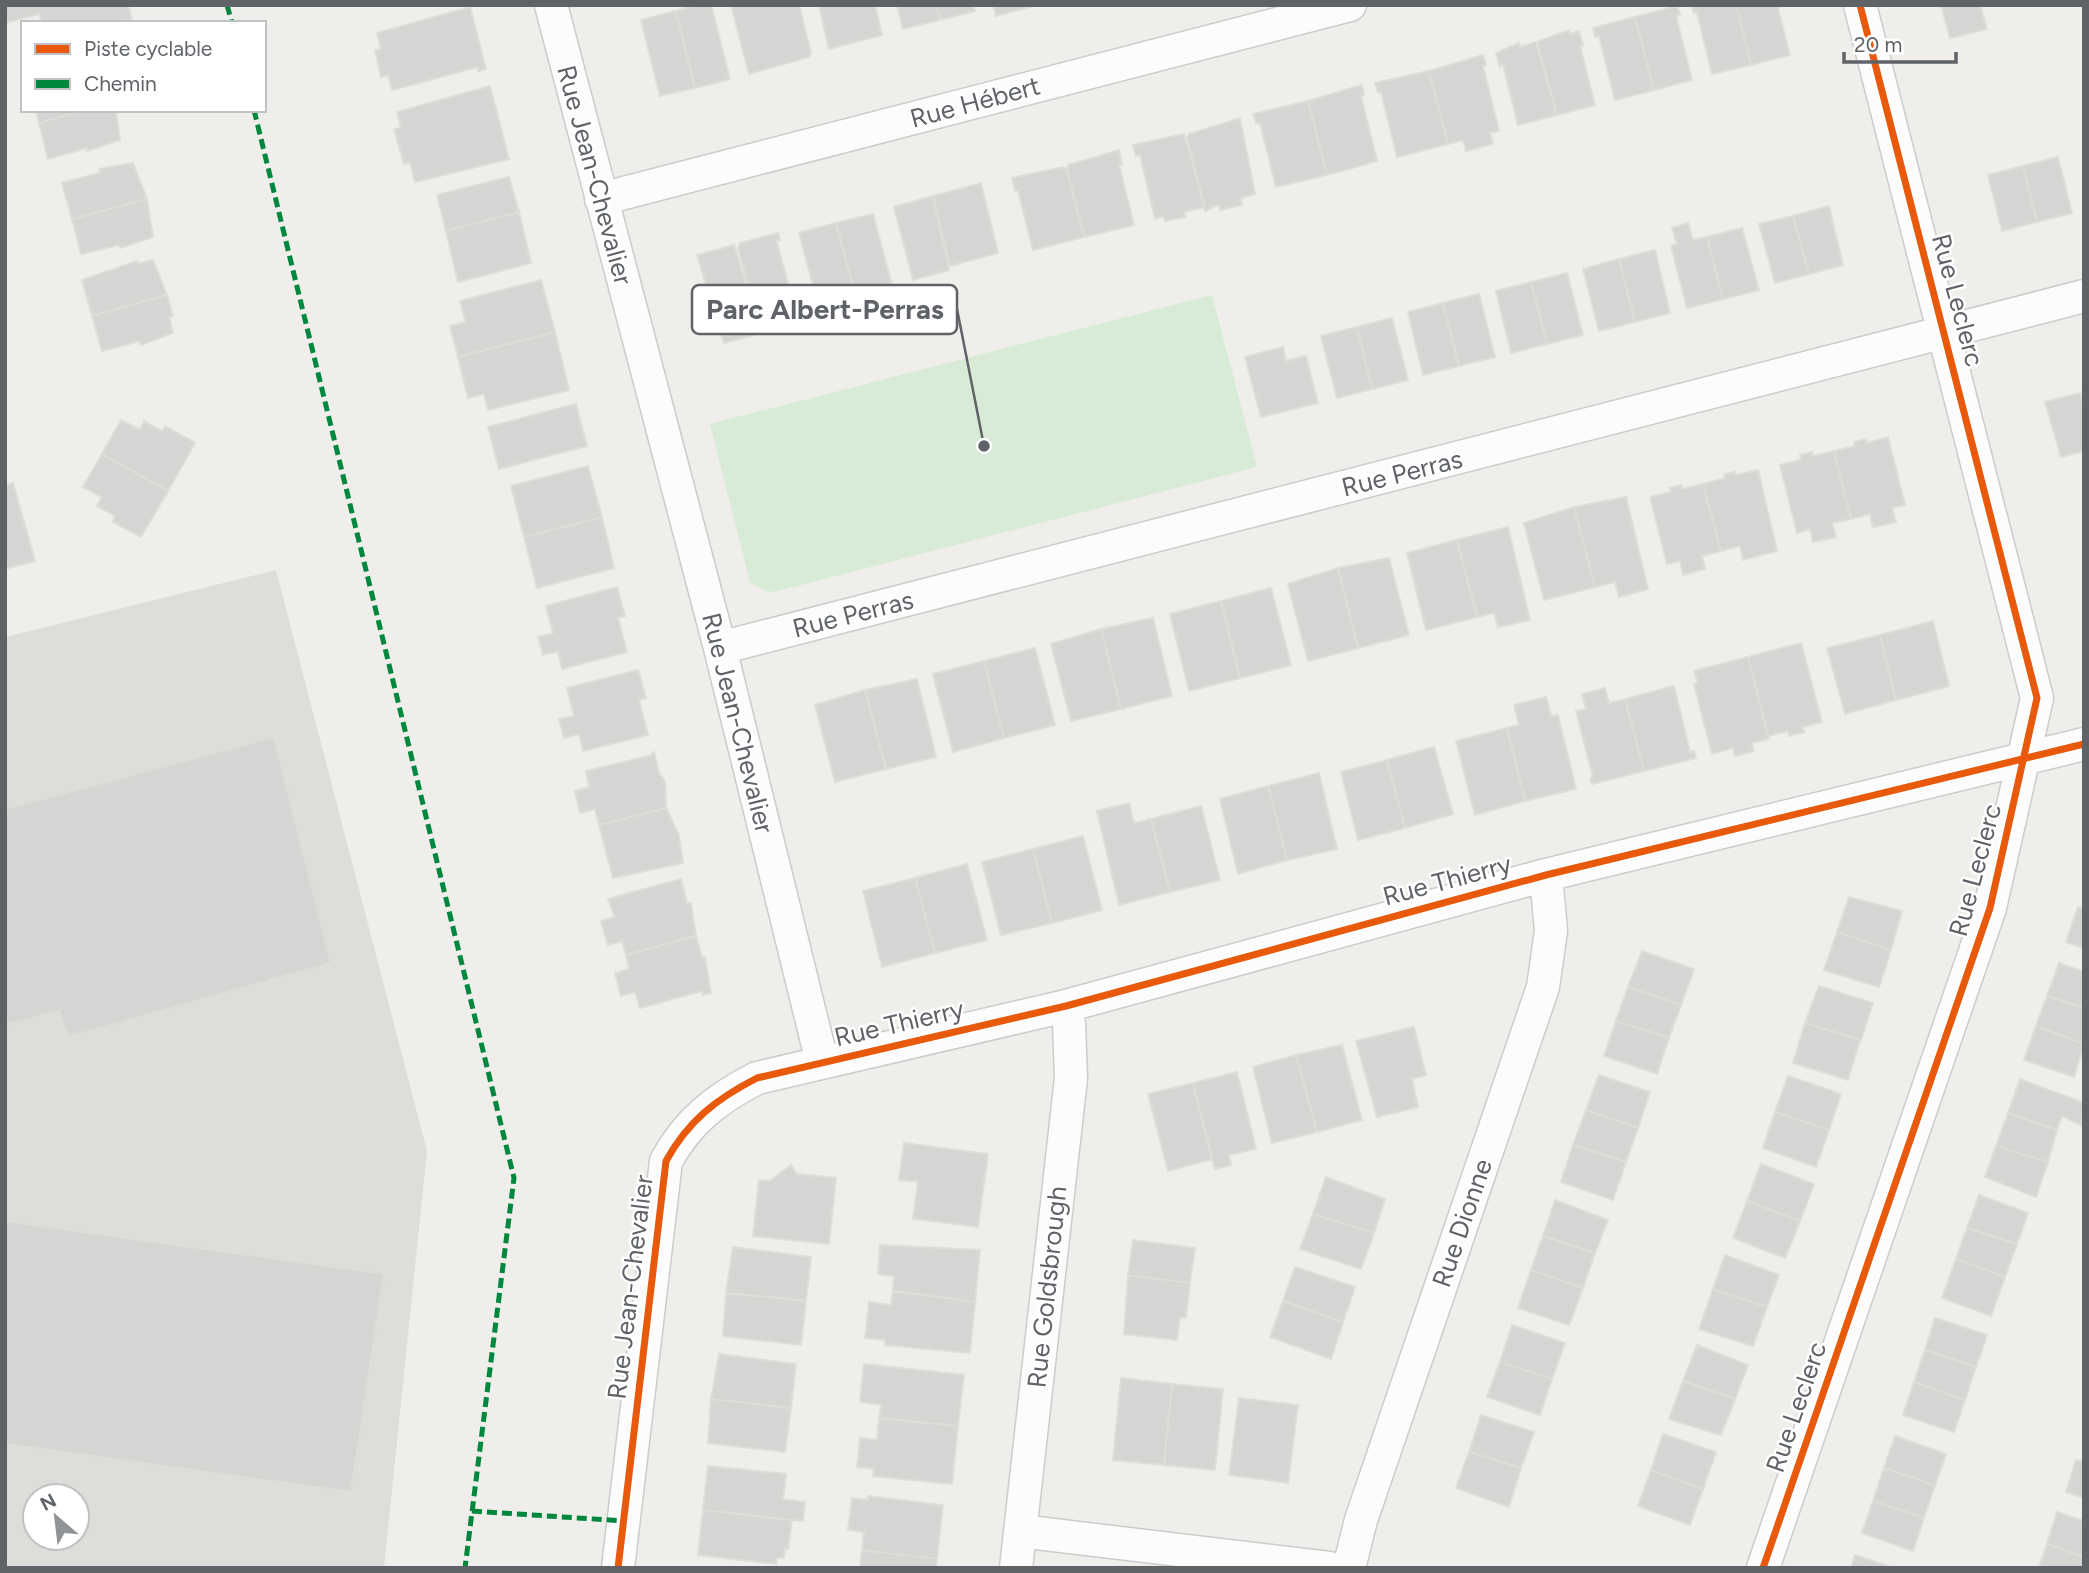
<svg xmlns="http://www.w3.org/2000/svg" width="2089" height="1573" viewBox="0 0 2089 1573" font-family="Figtree,sans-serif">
<rect width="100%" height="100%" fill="#efeeea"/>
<path fill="#dfddda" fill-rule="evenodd" d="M 276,570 L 427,1151 L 384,1568 L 5,1568 L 5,637 ZM 35,1496 L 77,1496 L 77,1538 L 35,1538 Z"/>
<path fill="#d8ebd6" d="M 1212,295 L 1257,467 L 778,591 L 767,592 L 750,582 L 710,424 Z"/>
<path fill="#d6d5d3" stroke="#deddd9" stroke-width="2" d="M 5,5 L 128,5 L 132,20 L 42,23 L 39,14 L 5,23 Z
M 698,5 L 711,5 L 730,79 L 695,88 L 676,11 Z
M 731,5 L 799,5 L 811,53 L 809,57 L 749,74 Z
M 819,5 L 875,5 L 882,35 L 829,49 Z
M 897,5 L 936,5 L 940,20 L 903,29 Z
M 936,5 L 973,5 L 975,11 L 940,20 Z
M 993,5 L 1037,5 L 996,16 Z
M 1692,5 L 1736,5 L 1751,65 L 1712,74 L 1697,12 L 1694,13 Z
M 1736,5 L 1777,5 L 1790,55 L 1751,65 Z
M 1941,5 L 1980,5 L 1987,29 L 1950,38 Z
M 1677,6 L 1680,15 L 1676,16 L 1692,80 L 1654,90 L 1635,17 Z
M 470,7 L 486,69 L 478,71 L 478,67 L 392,90 L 388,75 L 381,77 L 375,50 L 381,49 L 377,33 Z
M 676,11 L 695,88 L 660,96 L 641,20 Z
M 1635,17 L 1654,90 L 1615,100 L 1599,36 L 1595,37 L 1593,28 Z
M 1569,30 L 1570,34 L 1579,31 L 1583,45 L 1580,46 L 1595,105 L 1557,115 L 1538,45 L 1539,41 Z
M 1536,42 L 1557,115 L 1518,125 L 1503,65 L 1500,67 L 1496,53 L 1519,43 L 1520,47 Z
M 1483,55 L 1486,65 L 1483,66 L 1499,131 L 1490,133 L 1493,144 L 1466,151 L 1463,140 L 1448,144 L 1429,71 Z
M 1429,71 L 1448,144 L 1397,157 L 1381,92 L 1378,93 L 1375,83 Z
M 1362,85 L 1364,95 L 1361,96 L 1377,161 L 1327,175 L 1308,101 Z
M 490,86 L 509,159 L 415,182 L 410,162 L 404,164 L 394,129 L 401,128 L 397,112 Z
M 1308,101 L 1327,175 L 1276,187 L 1260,123 L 1256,123 L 1253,114 Z
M 36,110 L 86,110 L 39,123 Z
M 86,110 L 116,110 L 120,140 L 87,151 L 87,148 L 48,159 L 39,123 Z
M 1240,118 L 1255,194 L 1241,198 L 1242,205 L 1220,210 L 1219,204 L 1205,211 L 1187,137 L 1189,134 Z
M 1184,134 L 1205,207 L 1184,212 L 1186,217 L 1165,221 L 1164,216 L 1155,219 L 1140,155 L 1136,156 L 1133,145 Z
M 1119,150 L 1122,165 L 1119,165 L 1134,225 L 1084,237 L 1067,170 L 1068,165 Z
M 2058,157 L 2072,213 L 2037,222 L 2023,166 Z
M 133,163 L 147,199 L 72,219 L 62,183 L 100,173 L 99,169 Z
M 2023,166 L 2037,222 L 2002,231 L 1988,175 Z
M 1063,167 L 1067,170 L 1084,237 L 1033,250 L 1018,190 L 1015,191 L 1012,178 Z
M 509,177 L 519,212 L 446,231 L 437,195 Z
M 981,183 L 998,253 L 950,266 L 933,196 Z
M 933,196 L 949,270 L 913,280 L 894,207 Z
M 147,199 L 153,237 L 120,248 L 119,245 L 81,254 L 72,219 Z
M 1829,206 L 1843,265 L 1809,274 L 1793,216 Z
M 519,212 L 531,263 L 458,282 L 446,231 Z
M 873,214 L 892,285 L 855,294 L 836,223 Z
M 1793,216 L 1809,274 L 1775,283 L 1759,224 Z
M 836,223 L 855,294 L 818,304 L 799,233 Z
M 1688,223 L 1693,240 L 1707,237 L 1723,299 L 1687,308 L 1671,246 L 1677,244 L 1672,228 Z
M 1742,228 L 1759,290 L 1723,299 L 1707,237 Z
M 778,233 L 780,240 L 776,240 L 799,322 L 761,333 L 738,248 L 740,243 Z
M 734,245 L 761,333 L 724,343 L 697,255 Z
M 1655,250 L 1670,313 L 1635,322 L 1619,259 Z
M 1619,259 L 1635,322 L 1599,331 L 1583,269 Z
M 153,260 L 167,295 L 92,316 L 82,280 L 137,261 L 138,264 Z
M 1567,273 L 1583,335 L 1547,344 L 1531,282 Z
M 541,280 L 555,332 L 458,357 L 450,326 L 466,322 L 460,301 Z
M 1531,282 L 1547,344 L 1511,353 L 1496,291 Z
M 1479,294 L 1495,357 L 1459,366 L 1443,303 Z
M 167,295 L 173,316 L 169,317 L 173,333 L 141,345 L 140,341 L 102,351 L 92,316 Z
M 1443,303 L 1459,366 L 1423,375 L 1408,312 Z
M 1392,318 L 1408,380 L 1372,389 L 1357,327 Z
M 1357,327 L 1372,389 L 1337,398 L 1321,336 Z
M 555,332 L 569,390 L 488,410 L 484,394 L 468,398 L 458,357 Z
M 1283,347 L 1286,361 L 1306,356 L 1318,403 L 1261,417 L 1245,357 Z
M 2080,393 L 2084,408 L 2084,451 L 2061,457 L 2045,402 Z
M 576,404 L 587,446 L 499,469 L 488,427 Z
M 121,420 L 140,430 L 144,421 L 162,431 L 165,426 L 195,443 L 168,491 L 102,454 Z
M 1888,437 L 1905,505 L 1892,508 L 1896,522 L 1873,527 L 1870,514 L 1851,519 L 1834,451 L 1855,446 L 1854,442 L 1866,439 L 1867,443 Z
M 1834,451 L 1851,519 L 1832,523 L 1836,537 L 1813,542 L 1810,529 L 1797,533 L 1780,465 L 1801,460 L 1800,455 L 1812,452 L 1813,456 Z
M 102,454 L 168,491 L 141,537 L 113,522 L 115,516 L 97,506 L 102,497 L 83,487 Z
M 588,466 L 602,517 L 524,537 L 511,486 Z
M 1758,470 L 1777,551 L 1743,560 L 1740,546 L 1721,551 L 1703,484 L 1725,478 L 1724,474 L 1735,472 L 1736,475 Z
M 13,483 L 35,561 L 5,569 L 5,486 Z
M 1703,484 L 1721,551 L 1702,556 L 1705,569 L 1683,575 L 1680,561 L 1667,564 L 1650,497 L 1671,492 L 1670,488 L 1681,485 L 1682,489 Z
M 1626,497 L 1648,589 L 1619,597 L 1615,582 L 1595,587 L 1574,507 Z
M 1574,507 L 1595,587 L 1544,600 L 1524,523 Z
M 602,517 L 614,568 L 537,588 L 524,537 Z
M 1508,527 L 1530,620 L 1498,627 L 1494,613 L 1477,617 L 1457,540 Z
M 1457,540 L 1477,617 L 1426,630 L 1407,553 Z
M 1389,558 L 1409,635 L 1358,648 L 1338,568 Z
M 1338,568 L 1358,648 L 1308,661 L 1288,584 Z
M 617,587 L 625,616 L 618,618 L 627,652 L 562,669 L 558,651 L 543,655 L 538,637 L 553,633 L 546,606 Z
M 1271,588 L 1291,665 L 1240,678 L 1221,601 Z
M 1221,601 L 1240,678 L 1189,691 L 1170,614 Z
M 1153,618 L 1172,696 L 1121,709 L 1101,629 Z
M 1933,621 L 1949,686 L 1896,700 L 1880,635 Z
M 1101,629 L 1121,709 L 1071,721 L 1051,644 Z
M 1880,635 L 1896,700 L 1845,714 L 1827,648 Z
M 1801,643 L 1822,722 L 1802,727 L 1804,732 L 1789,736 L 1788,731 L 1768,736 L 1748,657 Z
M 1035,648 L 1055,725 L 1004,738 L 984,661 Z
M 1748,657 L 1769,739 L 1752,743 L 1754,751 L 1735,756 L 1733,748 L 1712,754 L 1694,684 L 1698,683 L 1694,671 Z
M 984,661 L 1004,738 L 953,752 L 933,674 Z
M 638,670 L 646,698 L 639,700 L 648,735 L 583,751 L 579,734 L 564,738 L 559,719 L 574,716 L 567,688 Z
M 917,679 L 936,757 L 886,769 L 865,690 Z
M 1674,686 L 1690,752 L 1694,751 L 1696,758 L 1644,771 L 1625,699 Z
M 1605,688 L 1609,703 L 1625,699 L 1644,771 L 1592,784 L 1590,778 L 1593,777 L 1576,711 L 1586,709 L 1582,694 Z
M 865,690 L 886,769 L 835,782 L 815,705 Z
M 1546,697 L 1551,716 L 1558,715 L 1576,789 L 1525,801 L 1507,728 L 1519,725 L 1514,705 Z
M 1507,728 L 1525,801 L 1475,815 L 1456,741 Z
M 274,737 L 331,963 L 68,1037 L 59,1011 L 5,1025 L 5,809 Z
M 1434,747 L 1453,814 L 1405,828 L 1387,760 Z
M 654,752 L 659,773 L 665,781 L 666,808 L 599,825 L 595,809 L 580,813 L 575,791 L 589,787 L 586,771 L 649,756 Z
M 1387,760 L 1405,828 L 1358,840 L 1341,772 Z
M 1319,773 L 1337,849 L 1287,860 L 1268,786 Z
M 1268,786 L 1287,860 L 1238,874 L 1220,799 Z
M 1129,803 L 1134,823 L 1151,819 L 1170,892 L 1119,905 L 1097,811 Z
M 1201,806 L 1220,880 L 1170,892 L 1151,819 Z
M 666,808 L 679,835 L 683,863 L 613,878 L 599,825 Z
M 1083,836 L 1102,910 L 1052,923 L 1033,849 Z
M 1033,849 L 1052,923 L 1001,935 L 982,862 Z
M 967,864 L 987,940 L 935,953 L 915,878 Z
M 915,878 L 935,953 L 882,967 L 863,891 Z
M 681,879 L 687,903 L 691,903 L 696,936 L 626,955 L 622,941 L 608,945 L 601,921 L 615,917 L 608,899 Z
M 1849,897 L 1902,911 L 1891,950 L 1837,932 Z
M 2078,907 L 2084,909 L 2084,948 L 2066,942 Z
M 1837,932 L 1891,950 L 1879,987 L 1824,970 Z
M 696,936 L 702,957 L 705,957 L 711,993 L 703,995 L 702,991 L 640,1008 L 635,992 L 621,996 L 615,973 L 629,969 L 626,955 Z
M 1642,951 L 1694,969 L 1681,1005 L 1628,987 Z
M 2059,963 L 2084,972 L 2084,1008 L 2047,996 Z
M 1819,986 L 1873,1003 L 1861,1040 L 1805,1023 Z
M 1628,987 L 1681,1005 L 1669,1038 L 1616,1021 Z
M 2047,996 L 2084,1008 L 2084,1044 L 2036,1026 Z
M 1616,1021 L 1669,1038 L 1657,1074 L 1604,1056 Z
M 1805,1023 L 1860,1040 L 1848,1080 L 1793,1063 Z
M 2036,1026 L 2084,1044 L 2074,1077 L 2024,1060 Z
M 1414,1027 L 1426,1075 L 1412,1079 L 1418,1107 L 1377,1117 L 1356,1041 Z
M 1342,1045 L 1362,1120 L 1317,1132 L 1296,1055 Z
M 1296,1055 L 1317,1132 L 1272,1143 L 1253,1067 Z
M 1237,1072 L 1256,1149 L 1229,1155 L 1231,1165 L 1215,1169 L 1193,1083 Z
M 1599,1075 L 1650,1092 L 1638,1128 L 1586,1110 Z
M 1788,1076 L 1841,1094 L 1829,1130 L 1775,1112 Z
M 2020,1079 L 2084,1103 L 2081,1125 L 2062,1116 L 2057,1130 L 2008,1113 Z
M 1193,1083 L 1212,1159 L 1168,1171 L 1148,1094 Z
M 1586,1110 L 1638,1128 L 1626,1162 L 1573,1145 Z
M 1775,1112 L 1829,1130 L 1816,1167 L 1763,1148 Z
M 2008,1113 L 2057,1130 L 2048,1162 L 1996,1146 Z
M 904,1143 L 988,1154 L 978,1227 L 913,1219 L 918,1182 L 899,1180 Z
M 1573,1145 L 1626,1162 L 1613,1200 L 1561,1182 Z
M 1996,1146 L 2048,1162 L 2036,1197 L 1985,1177 Z
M 1761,1164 L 1814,1184 L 1800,1221 L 1747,1201 Z
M 791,1165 L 797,1174 L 836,1178 L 829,1244 L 753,1236 L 759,1180 L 770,1181 Z
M 1326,1177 L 1385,1199 L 1374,1233 L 1313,1214 Z
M 1979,1195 L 2028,1213 L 2017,1244 L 1967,1228 Z
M 1555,1200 L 1608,1220 L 1595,1253 L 1543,1236 Z
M 1747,1201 L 1800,1221 L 1785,1258 L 1733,1238 Z
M 1313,1214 L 1374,1233 L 1361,1269 L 1300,1249 Z
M 5,1221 L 384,1274 L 351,1492 L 5,1444 Z
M 1967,1228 L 2017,1244 L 2005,1277 L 1956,1259 Z
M 1543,1236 L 1595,1253 L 1583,1288 L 1531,1270 Z
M 1133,1240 L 1195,1248 L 1190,1283 L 1128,1275 Z
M 880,1245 L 980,1250 L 975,1302 L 893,1291 L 894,1276 L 878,1274 Z
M 733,1247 L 811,1257 L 806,1301 L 726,1293 Z
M 1725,1255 L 1779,1275 L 1767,1307 L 1713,1289 Z
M 1956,1259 L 2005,1277 L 1991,1316 L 1942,1298 Z
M 1295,1267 L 1355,1287 L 1343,1322 L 1283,1301 Z
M 1531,1270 L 1583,1288 L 1569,1325 L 1518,1308 Z
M 1128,1275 L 1190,1283 L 1186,1318 L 1180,1317 L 1177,1340 L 1124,1334 Z
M 1713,1289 L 1767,1307 L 1753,1346 L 1699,1329 Z
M 893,1291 L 975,1302 L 970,1353 L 885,1345 L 885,1340 L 865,1338 L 869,1302 L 891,1305 Z
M 726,1293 L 806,1301 L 801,1345 L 723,1336 Z
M 1283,1301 L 1343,1322 L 1331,1359 L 1270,1337 Z
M 1935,1318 L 1987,1335 L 1976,1367 L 1925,1350 Z
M 1512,1325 L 1565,1343 L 1552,1379 L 1500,1362 Z
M 1697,1345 L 1748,1365 L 1735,1399 L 1683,1381 Z
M 1925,1350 L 1976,1367 L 1965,1400 L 1914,1382 Z
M 719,1354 L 796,1364 L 791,1408 L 711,1399 Z
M 1500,1362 L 1552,1379 L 1540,1415 L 1487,1397 Z
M 864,1364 L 964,1375 L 958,1426 L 879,1418 L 881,1405 L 860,1402 Z
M 1121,1378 L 1172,1384 L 1164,1465 L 1113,1460 Z
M 1683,1381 L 1735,1399 L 1721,1435 L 1669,1419 Z
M 1914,1382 L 1965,1400 L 1954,1432 L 1903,1415 Z
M 1172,1384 L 1223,1389 L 1215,1470 L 1164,1465 Z
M 1239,1398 L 1298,1405 L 1288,1483 L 1229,1475 Z
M 711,1399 L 791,1408 L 785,1452 L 708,1443 Z
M 1481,1415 L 1534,1432 L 1521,1468 L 1469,1452 Z
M 879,1418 L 958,1426 L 952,1484 L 873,1476 L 874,1469 L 857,1467 L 860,1438 L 877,1440 Z
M 1663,1434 L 1716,1452 L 1703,1489 L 1651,1470 Z
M 1895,1436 L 1946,1454 L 1935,1485 L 1884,1468 Z
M 1469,1452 L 1521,1468 L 1509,1507 L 1456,1488 Z
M 2076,1460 L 2084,1462 L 2084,1498 L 2066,1492 Z
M 708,1466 L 786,1474 L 783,1499 L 805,1502 L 803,1521 L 703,1510 Z
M 1884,1468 L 1935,1485 L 1924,1518 L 1873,1501 Z
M 1651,1470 L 1703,1489 L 1690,1525 L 1638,1506 Z
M 868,1496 L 943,1505 L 937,1559 L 862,1550 L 864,1532 L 848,1530 L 852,1498 L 868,1500 Z
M 1873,1501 L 1924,1518 L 1913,1551 L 1862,1533 Z
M 703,1510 L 792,1520 L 788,1549 L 785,1548 L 784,1558 L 777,1558 L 776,1564 L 698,1555 Z
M 2057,1512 L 2084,1521 L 2084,1557 L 2047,1544 Z
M 2047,1544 L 2084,1557 L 2084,1568 L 2039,1568 Z
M 862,1550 L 937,1559 L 936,1568 L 860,1568 Z
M 1855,1555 L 1894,1568 L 1851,1568 Z"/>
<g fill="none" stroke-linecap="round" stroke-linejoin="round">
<defs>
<path id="minor" d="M 551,5 L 720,648 L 822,1062
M 601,199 L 1350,5
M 720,648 L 2084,296
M 1020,1531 L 1329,1568
M 618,1568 L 666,1161 C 688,1121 716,1099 757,1078 L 1066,1006 L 1546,875 L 2084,744
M 1016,1568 L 1071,1078 L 1069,1024 L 1066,1006
M 1349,1568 L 1361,1520 L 1543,987 L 1551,931 L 1546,875
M 1763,1568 L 1990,908 L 2037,698 L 1860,5"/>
</defs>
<use href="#minor" stroke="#cbcccc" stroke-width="35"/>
<use href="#minor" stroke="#fdfcfc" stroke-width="32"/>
<path stroke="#00873e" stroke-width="5" stroke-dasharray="10 5" stroke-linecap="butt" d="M 227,5 L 232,23
M 254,110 L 514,1178 L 465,1568
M 472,1511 L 624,1521"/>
<defs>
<path id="cycleway" d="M 618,1568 L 666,1161 C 688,1121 716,1099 757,1078 L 1066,1006 L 1546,875 L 2084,744
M 1763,1568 L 1990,908 L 2037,698 L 1860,5"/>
</defs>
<use href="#cycleway" stroke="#fff" stroke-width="11"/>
<use href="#cycleway" stroke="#e8590c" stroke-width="7"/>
</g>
<g text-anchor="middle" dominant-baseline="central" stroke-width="5" stroke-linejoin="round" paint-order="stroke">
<g font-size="26" fill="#5f6368" stroke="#fff">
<text transform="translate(975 102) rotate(-15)">Rue Hébert</text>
<text transform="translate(595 175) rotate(75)">Rue Jean-Chevalier</text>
<text transform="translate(1958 300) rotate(75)">Rue Leclerc</text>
<text transform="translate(1402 473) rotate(-14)">Rue Perras</text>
<text transform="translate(853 614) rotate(-14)">Rue Perras</text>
<text transform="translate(738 723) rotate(76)">Rue Jean-Chevalier</text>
<text transform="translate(1975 870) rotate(-75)">Rue Leclerc</text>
<text transform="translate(1447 880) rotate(-15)">Rue Thierry</text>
<text transform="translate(899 1023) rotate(-13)">Rue Thierry</text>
<text transform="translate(1462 1223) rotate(-71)">Rue Dionne</text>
<text transform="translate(630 1287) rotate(-83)">Rue Jean-Chevalier</text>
<text transform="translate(1047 1287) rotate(-84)">Rue Goldsbrough</text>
<text transform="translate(1796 1407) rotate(-71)">Rue Leclerc</text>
</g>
</g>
<path fill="none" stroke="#5f6368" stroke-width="2.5" d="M984 446L957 309"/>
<circle fill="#5f6368" stroke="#fff" stroke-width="2.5" cx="984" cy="446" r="7"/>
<rect fill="#fff" stroke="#5f6368" stroke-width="2.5" x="692" y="285" width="265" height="49" rx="7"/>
<g font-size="28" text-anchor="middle" font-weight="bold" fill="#5f6368">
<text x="825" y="319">Parc Albert-Perras</text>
</g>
<rect width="2089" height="1573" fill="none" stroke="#5f6368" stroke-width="14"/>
<rect x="21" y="21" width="245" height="91" fill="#ffffff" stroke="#bfc1c3" stroke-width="2"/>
<rect x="35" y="44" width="35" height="10" fill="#e8590c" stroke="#bfc1c3" stroke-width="2"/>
<text x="84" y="56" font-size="21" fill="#5f6368">Piste cyclable</text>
<rect x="35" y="79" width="35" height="10" fill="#00873e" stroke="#bfc1c3" stroke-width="2"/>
<text x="84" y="91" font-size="21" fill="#5f6368">Chemin</text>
<g transform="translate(56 1517) rotate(332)"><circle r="33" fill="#ffffff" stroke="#bfc1c3" stroke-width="2"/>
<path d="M0-5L12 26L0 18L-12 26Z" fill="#919496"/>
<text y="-10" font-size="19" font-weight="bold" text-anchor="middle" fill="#5f6368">N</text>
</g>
<path d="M1844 52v10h112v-10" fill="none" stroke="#5f6368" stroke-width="3.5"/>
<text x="1854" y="52" font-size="21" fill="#5f6368" stroke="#ffffff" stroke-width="5" paint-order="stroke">20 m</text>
</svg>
